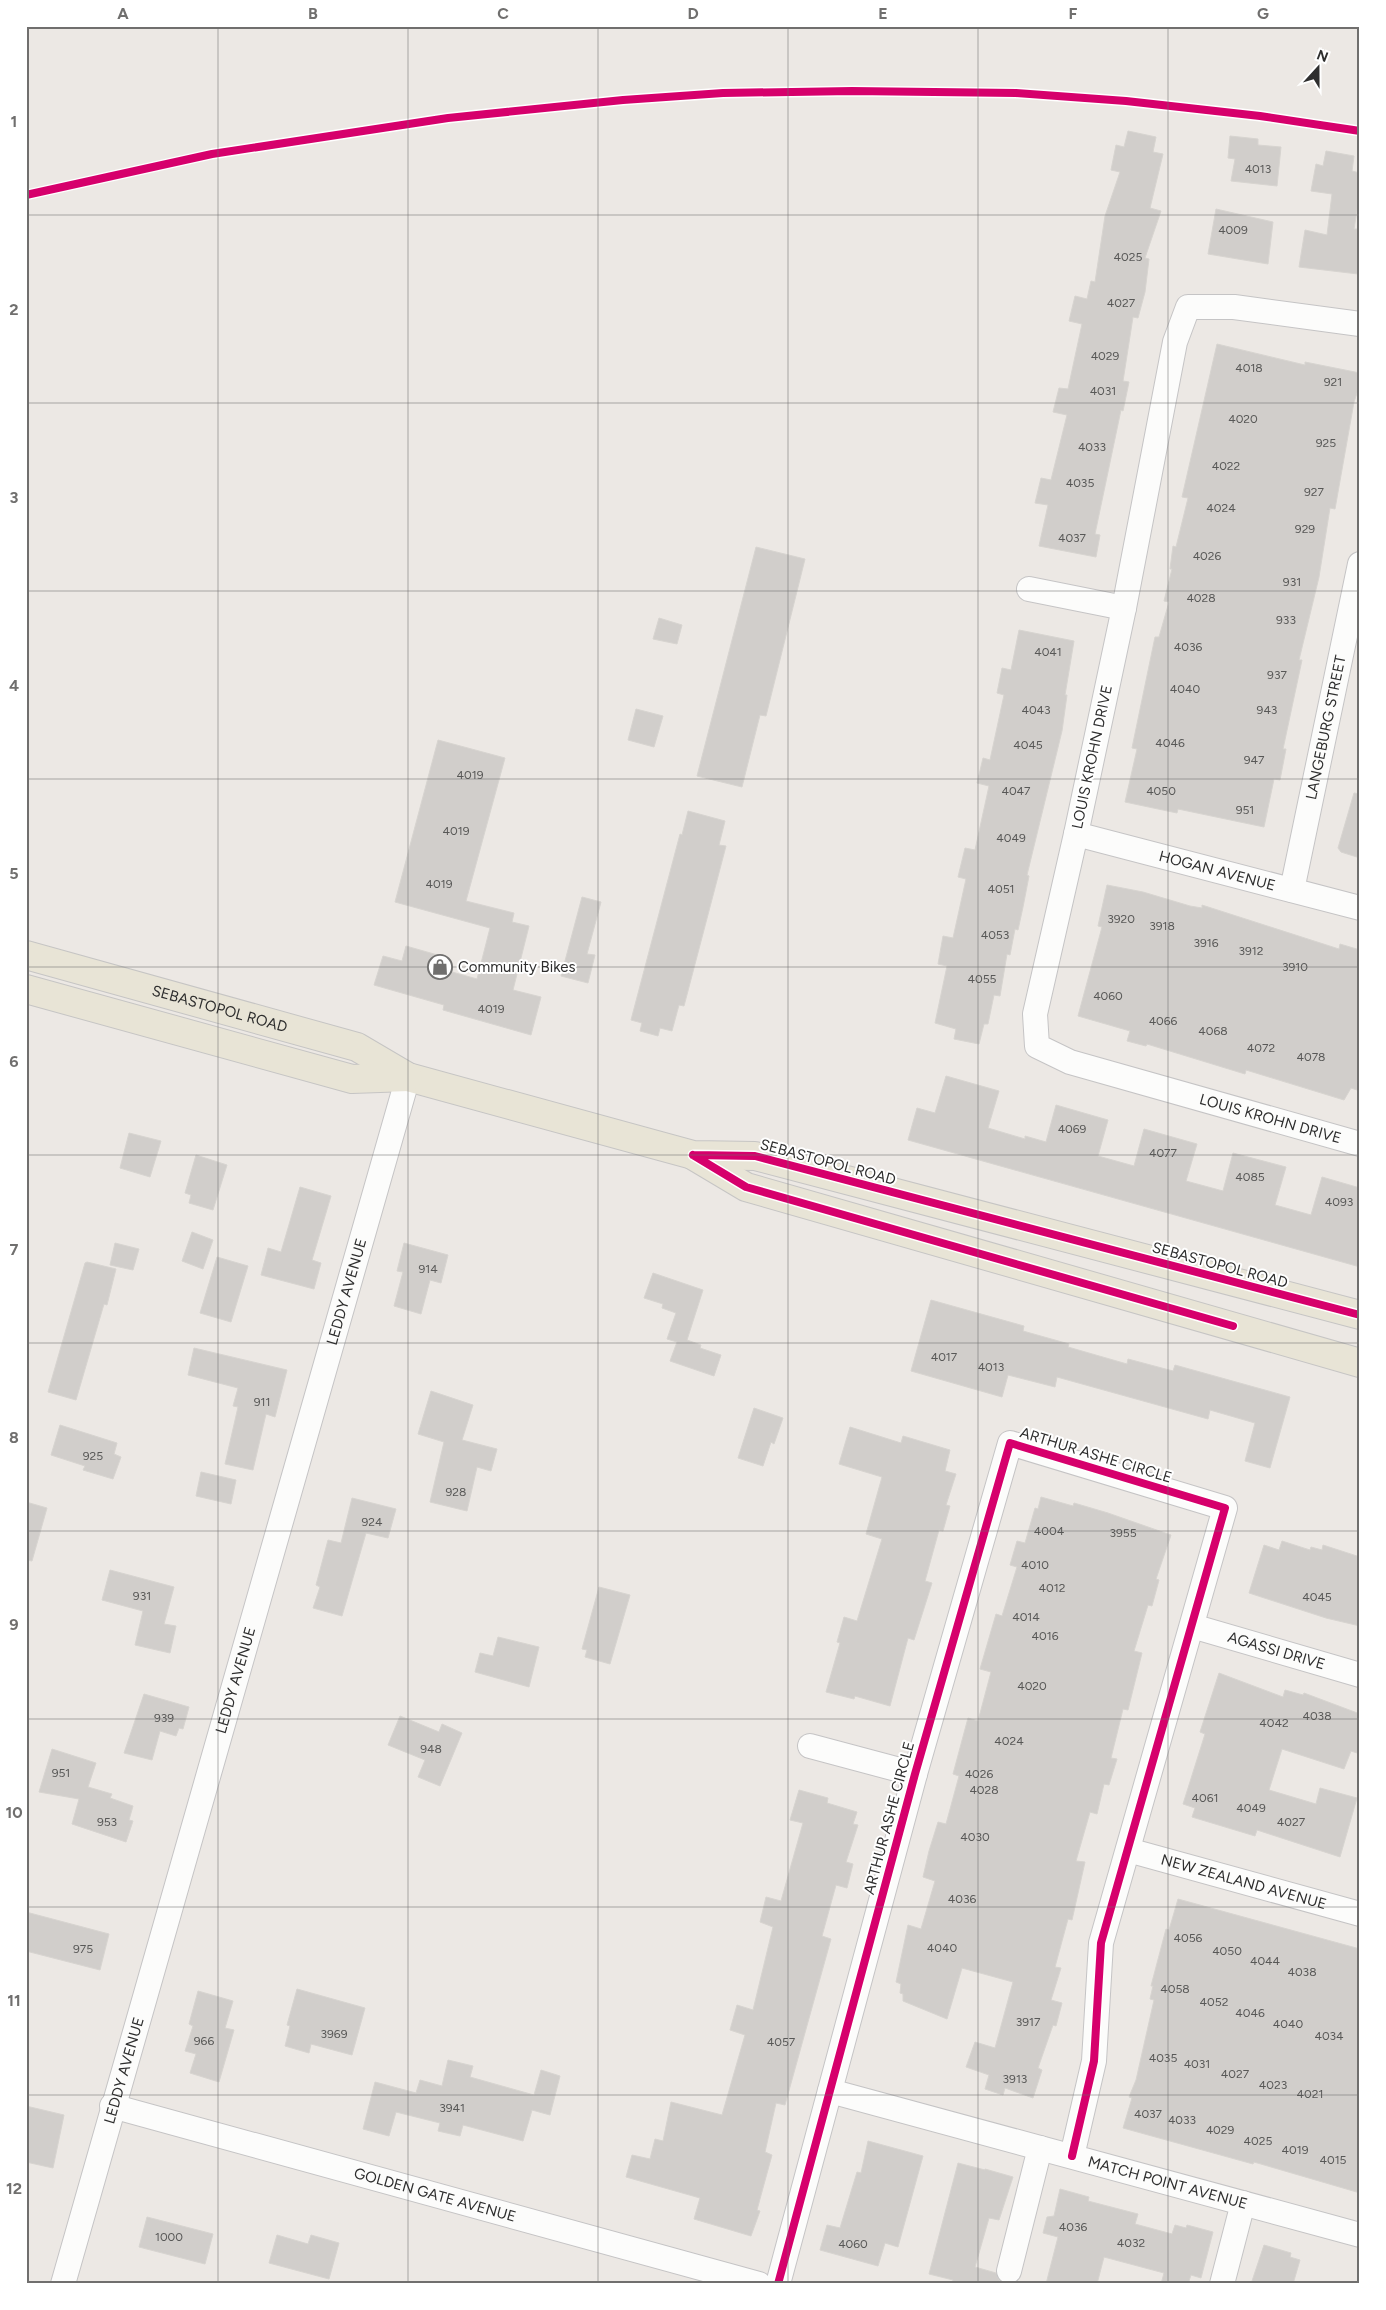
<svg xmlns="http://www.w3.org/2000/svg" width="1386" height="2310" viewBox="0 0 1386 2310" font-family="Figtree,sans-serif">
<rect width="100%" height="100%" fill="#ece8e4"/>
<path fill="#d1cecb" stroke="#d7d4d0" d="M 1128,131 L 1156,137 L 1153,152 L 1163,154 L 1150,208 L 1161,211 L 1145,258 L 1149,259 L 1145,292 L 1138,318 L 1133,317 L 1123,381 L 1129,382 L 1123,411 L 1121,410 L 1095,534 L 1100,535 L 1096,557 L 1039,546 L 1048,505 L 1035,503 L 1041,478 L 1051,480 L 1067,415 L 1053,412 L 1059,388 L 1068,389 L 1082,324 L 1069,321 L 1075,296 L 1087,299 L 1091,281 L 1095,282 L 1105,216 L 1120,172 L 1111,170 L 1116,145 L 1124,147 Z
M 1230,136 L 1258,139 L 1258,145 L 1281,147 L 1277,186 L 1231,181 L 1235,159 L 1228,158 Z
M 1326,151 L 1354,156 L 1352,171 L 1360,173 L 1360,192 L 1354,229 L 1360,229 L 1358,274 L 1299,267 L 1305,230 L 1327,235 L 1332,194 L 1311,191 L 1316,164 L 1323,166 Z
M 1216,209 L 1273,222 L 1268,264 L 1208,254 Z
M 1217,344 L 1305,365 L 1305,362 L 1360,373 L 1360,384 L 1354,402 L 1335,509 L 1330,508 L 1319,577 L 1299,660 L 1302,660 L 1283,749 L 1286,749 L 1280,780 L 1274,779 L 1264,827 L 1178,809 L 1177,813 L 1125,802 L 1137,749 L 1132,748 L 1155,637 L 1159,637 L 1169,602 L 1164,601 L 1172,569 L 1170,569 L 1173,546 L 1176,547 L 1188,498 L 1182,497 Z
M 756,547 L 805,559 L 766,716 L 760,715 L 742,787 L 697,776 Z
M 659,618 L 682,625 L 677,644 L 653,639 Z
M 1019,630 L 1074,641 L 1065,695 L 1067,695 L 1062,731 L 1027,875 L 1029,876 L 1023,907 L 1018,930 L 1015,929 L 1010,955 L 1007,954 L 1000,996 L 994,995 L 988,1024 L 984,1024 L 979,1044 L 954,1039 L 956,1029 L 935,1023 L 947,966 L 938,964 L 943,936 L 953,938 L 966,879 L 958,877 L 965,848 L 975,850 L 989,786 L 977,783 L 983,758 L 990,760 L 1004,695 L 997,693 L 1002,668 L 1011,670 Z
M 636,709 L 663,716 L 654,747 L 628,740 Z
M 438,740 L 505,758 L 466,901 L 514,913 L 512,922 L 529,926 L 513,990 L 541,997 L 531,1035 L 443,1010 L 444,1005 L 374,985 L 383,956 L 402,961 L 406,946 L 441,956 L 438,968 L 477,979 L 490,928 L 395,902 Z
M 1354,793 L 1360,794 L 1360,858 L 1341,852 L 1338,848 Z
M 688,811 L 725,821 L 719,845 L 726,846 L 684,1006 L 679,1005 L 672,1031 L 660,1028 L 658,1036 L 640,1031 L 642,1023 L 631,1020 L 680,834 L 682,835 Z
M 1107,885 L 1143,892 L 1190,906 L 1202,908 L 1202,905 L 1339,949 L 1340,944 L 1360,950 L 1360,1091 L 1351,1088 L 1344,1100 L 1246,1070 L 1245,1074 L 1147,1044 L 1146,1046 L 1127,1041 L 1130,1031 L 1078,1016 L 1102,927 L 1098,926 Z
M 582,897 L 601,902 L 587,954 L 595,955 L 588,983 L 561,976 Z
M 946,1076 L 999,1091 L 988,1128 L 1025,1139 L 1025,1136 L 1046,1142 L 1056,1105 L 1108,1120 L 1098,1156 L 1134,1166 L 1144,1129 L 1197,1144 L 1186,1181 L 1223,1191 L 1233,1153 L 1286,1167 L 1275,1205 L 1311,1215 L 1322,1177 L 1360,1188 L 1360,1267 L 908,1140 L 917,1108 L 935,1113 Z
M 129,1133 L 161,1141 L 150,1177 L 120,1168 Z
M 196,1155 L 227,1165 L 213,1210 L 189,1203 L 191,1195 L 185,1193 Z
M 300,1187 L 331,1196 L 312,1260 L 321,1263 L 314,1289 L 261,1275 L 268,1248 L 281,1252 Z
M 192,1232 L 213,1240 L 203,1269 L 182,1261 Z
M 115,1243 L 139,1249 L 133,1270 L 110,1265 Z
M 404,1243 L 448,1255 L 441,1283 L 430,1280 L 421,1314 L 394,1306 L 403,1272 L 397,1271 Z
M 217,1257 L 248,1266 L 231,1322 L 200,1313 Z
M 87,1262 L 116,1269 L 107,1305 L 104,1304 L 76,1400 L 48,1392 L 85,1263 Z
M 653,1273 L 703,1290 L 687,1340 L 701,1345 L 700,1348 L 721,1355 L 714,1376 L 670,1361 L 677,1342 L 667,1339 L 676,1313 L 662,1308 L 663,1304 L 644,1298 Z
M 931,1300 L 1024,1326 L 1023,1331 L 1069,1344 L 1068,1347 L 1127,1364 L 1128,1359 L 1173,1371 L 1175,1365 L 1290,1397 L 1270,1468 L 1245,1461 L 1255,1423 L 1210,1410 L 1208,1419 L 1057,1377 L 1055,1387 L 1008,1375 L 1002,1397 L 911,1371 Z
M 194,1348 L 287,1370 L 275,1417 L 266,1414 L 253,1470 L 225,1464 L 238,1407 L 233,1406 L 238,1388 L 188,1375 Z
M 431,1391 L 473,1405 L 462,1440 L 497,1449 L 491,1471 L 477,1467 L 467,1511 L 430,1502 L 444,1442 L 418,1434 Z
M 754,1408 L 783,1418 L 774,1444 L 771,1442 L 763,1466 L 738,1458 Z
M 60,1425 L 117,1443 L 114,1454 L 121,1457 L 113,1479 L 83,1470 L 85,1466 L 51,1455 Z
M 850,1427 L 901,1443 L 903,1436 L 950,1450 L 945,1471 L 956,1474 L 946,1505 L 950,1506 L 943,1531 L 939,1530 L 925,1581 L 932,1583 L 914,1640 L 908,1638 L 890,1706 L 855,1696 L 854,1699 L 826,1692 L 840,1643 L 837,1642 L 844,1617 L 857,1621 L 882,1539 L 866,1534 L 882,1477 L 839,1464 Z
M 201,1472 L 236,1480 L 231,1504 L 196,1496 Z
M 1041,1497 L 1073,1506 L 1074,1503 L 1108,1513 L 1171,1535 L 1156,1579 L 1159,1580 L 1152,1606 L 1148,1605 L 1134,1651 L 1142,1653 L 1128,1710 L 1123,1709 L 1111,1758 L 1117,1759 L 1109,1785 L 1104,1784 L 1097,1814 L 1090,1812 L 1076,1861 L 1085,1862 L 1072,1920 L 1068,1919 L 1055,1967 L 1061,1968 L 1051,2000 L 1062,2003 L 1056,2026 L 1053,2025 L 1038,2068 L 1042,2070 L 1033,2098 L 1005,2088 L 1003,2095 L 985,2089 L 989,2075 L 966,2067 L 975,2042 L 995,2048 L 1013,1982 L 962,1968 L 947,2019 L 903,2001 L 903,1994 L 900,1993 L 901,1984 L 896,1982 L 908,1925 L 921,1929 L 935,1881 L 923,1877 L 929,1851 L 938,1822 L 946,1824 L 959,1776 L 953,1774 L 968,1718 L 978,1721 L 991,1672 L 980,1669 L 996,1614 L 1002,1616 L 1017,1567 L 1010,1565 L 1017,1541 L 1025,1543 L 1035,1508 L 1038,1509 Z
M 352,1498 L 396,1509 L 388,1538 L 366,1533 L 342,1616 L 313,1608 L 320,1587 L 316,1585 L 328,1540 L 341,1543 Z
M 26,1502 L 47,1508 L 32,1561 L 26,1560 Z
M 1282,1541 L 1310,1550 L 1311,1547 L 1322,1550 L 1323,1545 L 1360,1557 L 1360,1626 L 1326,1618 L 1249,1593 L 1264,1545 L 1279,1550 Z
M 110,1570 L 174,1587 L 164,1624 L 176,1626 L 170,1653 L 135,1645 L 143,1611 L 102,1600 Z
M 599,1587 L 630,1595 L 610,1664 L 585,1657 L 587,1650 L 582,1649 Z
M 498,1637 L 539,1647 L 529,1687 L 475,1672 L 480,1653 L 493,1656 Z
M 1219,1673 L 1283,1697 L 1285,1690 L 1303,1695 L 1304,1693 L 1360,1714 L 1360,1754 L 1351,1751 L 1344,1769 L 1282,1749 L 1269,1790 L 1316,1804 L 1320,1788 L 1357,1798 L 1340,1857 L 1257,1830 L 1255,1836 L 1192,1817 L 1195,1808 L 1183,1804 L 1205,1734 L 1200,1732 Z
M 144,1694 L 189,1707 L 183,1729 L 179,1728 L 176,1736 L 160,1731 L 152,1760 L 124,1753 Z
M 400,1716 L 439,1732 L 442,1724 L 462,1733 L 440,1786 L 418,1777 L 425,1760 L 388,1745 Z
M 52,1749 L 96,1763 L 88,1787 L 112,1794 L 110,1798 L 133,1806 L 129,1820 L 133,1821 L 126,1842 L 72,1824 L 79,1799 L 39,1792 Z
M 799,1790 L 828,1798 L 827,1803 L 857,1812 L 853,1824 L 858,1825 L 846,1862 L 853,1864 L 847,1888 L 836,1885 L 822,1936 L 831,1939 L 785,2105 L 776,2103 L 765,2152 L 772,2155 L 757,2210 L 760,2211 L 751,2236 L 694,2219 L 700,2198 L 626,2177 L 632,2155 L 650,2159 L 655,2139 L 663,2141 L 671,2102 L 722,2115 L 745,2035 L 730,2030 L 737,2005 L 753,2010 L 773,1927 L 760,1922 L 766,1897 L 781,1901 L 803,1823 L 790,1820 Z
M 1178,1899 L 1360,1949 L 1360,2193 L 1254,2162 L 1253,2164 L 1123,2128 L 1132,2098 L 1129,2097 L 1136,2080 L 1154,2000 L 1150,1999 L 1153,1986 L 1151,1986 L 1166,1929 L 1169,1930 Z
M 26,1912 L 109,1934 L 100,1970 L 26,1951 Z
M 297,1989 L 365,2008 L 352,2055 L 311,2044 L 309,2053 L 285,2046 L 290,2026 L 287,2025 Z
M 198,1991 L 233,2001 L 225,2028 L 234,2030 L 219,2082 L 190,2073 L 196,2054 L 185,2051 L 193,2026 L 189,2024 Z
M 448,2060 L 473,2066 L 470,2077 L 534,2095 L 541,2070 L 560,2076 L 550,2115 L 532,2110 L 523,2141 L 463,2125 L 460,2136 L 438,2131 L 440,2123 L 396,2112 L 389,2136 L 363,2129 L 375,2082 L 416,2093 L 420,2080 L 442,2086 Z
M 26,2106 L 64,2115 L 53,2168 L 26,2162 Z
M 868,2141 L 923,2156 L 898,2247 L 885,2243 L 878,2266 L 820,2250 L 827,2225 L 840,2228 L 857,2172 L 861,2173 Z
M 958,2163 L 985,2170 L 985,2169 L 1013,2177 L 999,2220 L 989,2218 L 975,2267 L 996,2273 L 999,2280 L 1004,2284 L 952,2284 L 953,2280 L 929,2274 Z
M 1060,2189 L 1089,2197 L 1088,2201 L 1138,2214 L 1135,2224 L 1172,2234 L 1175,2225 L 1186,2228 L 1187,2225 L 1213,2232 L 1201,2278 L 1191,2275 L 1188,2284 L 1161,2284 L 1164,2273 L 1104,2257 L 1097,2284 L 1046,2284 L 1058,2237 L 1043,2233 L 1047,2217 L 1054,2216 Z
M 147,2217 L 213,2234 L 205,2264 L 139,2247 Z
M 277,2235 L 308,2244 L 311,2235 L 339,2243 L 329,2279 L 269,2263 Z
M 1264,2245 L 1291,2253 L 1290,2257 L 1300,2260 L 1293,2284 L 1251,2284 Z"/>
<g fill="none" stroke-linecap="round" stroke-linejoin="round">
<defs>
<g id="minor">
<path id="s1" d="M 1360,324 L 1234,307 L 1188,307 L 1175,342 L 1124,608 L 1076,834 L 1035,1014 L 1037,1046 L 1070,1062 L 1360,1144"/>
<path d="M 1029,589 L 1124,608"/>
<path id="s2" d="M 1076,834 L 1360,908"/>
<path id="s3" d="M 1292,890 L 1360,564"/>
<path id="s4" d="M 1192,1626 L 1360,1675"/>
<path d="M 810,1746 L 915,1774"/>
<path id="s5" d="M 1128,1850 L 1360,1914"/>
<path id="s6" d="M 830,2091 L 1360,2235"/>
<path id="s7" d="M 112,2106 L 759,2284"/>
<path d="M 1009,2271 L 1040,2148"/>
<path id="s8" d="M 63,2284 L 408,1077"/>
<path d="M 778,2284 L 915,1774 L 1010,1443 L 1225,1508 L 1101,1943 L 1094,2061 L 1072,2156"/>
<path d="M 1222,2284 L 1243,2203"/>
</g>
<g id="major">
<path id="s9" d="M 26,955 L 357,1047 L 408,1077 L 660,1146 L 693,1155 L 755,1156 L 1360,1315"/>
<path d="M 26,989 L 352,1079 L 408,1077"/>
<path d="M 694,1156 L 746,1187 L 1360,1363"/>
</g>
</defs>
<use href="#minor" stroke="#c5c4c5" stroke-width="26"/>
<use href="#major" stroke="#c6c5c4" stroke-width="30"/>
<use href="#minor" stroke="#fcfcfb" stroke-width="24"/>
<use href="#major" stroke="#e8e4d6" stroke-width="28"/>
<defs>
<path id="cycleway" d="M 26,195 L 212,154 L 448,118 L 623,100 L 723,93 L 852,91 L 1016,93 L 1126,101 L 1260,116 L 1360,131
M 693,1155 L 755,1156 L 1360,1315
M 693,1155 L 746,1187 L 1233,1326
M 778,2284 L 915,1774 L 1010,1443 L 1225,1508 L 1101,1943 L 1094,2061 L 1072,2156"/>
</defs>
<use href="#cycleway" stroke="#fff" stroke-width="11"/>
<use href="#cycleway" stroke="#d6006c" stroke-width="8"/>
</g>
<path fill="none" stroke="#706f6e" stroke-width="1" stroke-opacity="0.55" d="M 218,26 L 218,2284M 408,26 L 408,2284M 598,26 L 598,2284M 788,26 L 788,2284M 978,26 L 978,2284M 1168,26 L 1168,2284M 26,215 L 1360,215M 26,403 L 1360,403M 26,591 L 1360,591M 26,779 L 1360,779M 26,967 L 1360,967M 26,1155 L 1360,1155M 26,1343 L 1360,1343M 26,1531 L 1360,1531M 26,1719 L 1360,1719M 26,1907 L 1360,1907M 26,2095 L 1360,2095"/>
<defs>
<symbol id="shop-ring" viewBox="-11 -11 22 22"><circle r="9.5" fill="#fff" stroke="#706f6e" stroke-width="1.5"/><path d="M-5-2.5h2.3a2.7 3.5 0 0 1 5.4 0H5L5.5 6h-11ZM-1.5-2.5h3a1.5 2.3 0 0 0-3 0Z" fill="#706f6e"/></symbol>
</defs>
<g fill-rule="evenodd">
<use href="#shop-ring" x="426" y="953" width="28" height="28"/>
</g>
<g text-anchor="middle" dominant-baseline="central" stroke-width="4" stroke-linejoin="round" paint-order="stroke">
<g font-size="12" fill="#585857">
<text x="1258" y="169">4013</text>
<text x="1233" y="230">4009</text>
<text x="1128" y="257">4025</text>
<text x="1121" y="303">4027</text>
<text x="1105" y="356">4029</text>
<text x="1249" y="368">4018</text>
<text x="1333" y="382">921</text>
<text x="1103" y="391">4031</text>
<text x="1243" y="419">4020</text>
<text x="1326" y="443">925</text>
<text x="1092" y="447">4033</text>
<text x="1226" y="466">4022</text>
<text x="1080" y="483">4035</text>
<text x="1314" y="492">927</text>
<text x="1221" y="508">4024</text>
<text x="1305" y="529">929</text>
<text x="1072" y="538">4037</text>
<text x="1207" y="556">4026</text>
<text x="1292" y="582">931</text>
<text x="1201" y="598">4028</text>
<text x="1286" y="620">933</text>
<text x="1188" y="647">4036</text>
<text x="1048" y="652">4041</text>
<text x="1277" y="675">937</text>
<text x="1185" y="689">4040</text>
<text x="1036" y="710">4043</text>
<text x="1267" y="710">943</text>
<text x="1170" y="743">4046</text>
<text x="1028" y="745">4045</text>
<text x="1254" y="760">947</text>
<text x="470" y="775">4019</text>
<text x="1016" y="791">4047</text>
<text x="1161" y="791">4050</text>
<text x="1245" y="810">951</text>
<text x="456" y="831">4019</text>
<text x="1011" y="838">4049</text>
<text x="439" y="884">4019</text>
<text x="1001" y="889">4051</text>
<text x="1121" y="919">3920</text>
<text x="1162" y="926">3918</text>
<text x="995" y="935">4053</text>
<text x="1206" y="943">3916</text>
<text x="1251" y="951">3912</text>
<text x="1295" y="967">3910</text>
<text x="982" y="979">4055</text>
<text x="1108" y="996">4060</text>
<text x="491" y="1009">4019</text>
<text x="1163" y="1021">4066</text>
<text x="1213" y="1031">4068</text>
<text x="1261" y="1048">4072</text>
<text x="1311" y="1057">4078</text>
<text x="1072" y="1129">4069</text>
<text x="1163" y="1153">4077</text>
<text x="1250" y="1177">4085</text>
<text x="1339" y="1202">4093</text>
<text x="428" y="1269">914</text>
<text x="944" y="1357">4017</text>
<text x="991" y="1367">4013</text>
<text x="262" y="1402">911</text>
<text x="93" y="1456">925</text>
<text x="456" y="1492">928</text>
<text x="372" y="1522">924</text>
<text x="1049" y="1531">4004</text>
<text x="1123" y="1533">3955</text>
<text x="1035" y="1565">4010</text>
<text x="1052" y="1588">4012</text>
<text x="142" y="1596">931</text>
<text x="1317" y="1597">4045</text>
<text x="1026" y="1617">4014</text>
<text x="1045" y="1636">4016</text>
<text x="1032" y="1686">4020</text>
<text x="1317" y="1716">4038</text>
<text x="164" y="1718">939</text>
<text x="1274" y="1723">4042</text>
<text x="1009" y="1741">4024</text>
<text x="431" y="1749">948</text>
<text x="61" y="1773">951</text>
<text x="979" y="1774">4026</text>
<text x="984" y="1790">4028</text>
<text x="1205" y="1798">4061</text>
<text x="1251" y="1808">4049</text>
<text x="107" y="1822">953</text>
<text x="1291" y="1822">4027</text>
<text x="975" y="1837">4030</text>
<text x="962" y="1899">4036</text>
<text x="1188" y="1938">4056</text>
<text x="942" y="1948">4040</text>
<text x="83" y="1949">975</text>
<text x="1227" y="1951">4050</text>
<text x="1265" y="1961">4044</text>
<text x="1302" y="1972">4038</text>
<text x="1175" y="1989">4058</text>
<text x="1214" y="2002">4052</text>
<text x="1250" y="2013">4046</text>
<text x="1028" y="2022">3917</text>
<text x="1288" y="2024">4040</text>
<text x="334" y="2034">3969</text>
<text x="1329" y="2036">4034</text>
<text x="204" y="2041">966</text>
<text x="781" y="2042">4057</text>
<text x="1163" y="2058">4035</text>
<text x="1197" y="2064">4031</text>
<text x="1235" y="2074">4027</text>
<text x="1015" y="2079">3913</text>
<text x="1273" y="2085">4023</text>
<text x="1310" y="2094">4021</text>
<text x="452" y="2108">3941</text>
<text x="1148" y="2114">4037</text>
<text x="1182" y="2120">4033</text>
<text x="1220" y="2130">4029</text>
<text x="1258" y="2141">4025</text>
<text x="1295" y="2150">4019</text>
<text x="1333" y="2160">4015</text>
<text x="1073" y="2227">4036</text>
<text x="169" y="2237">1000</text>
<text x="1131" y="2243">4032</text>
<text x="853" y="2244">4060</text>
</g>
<g font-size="15" fill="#2e2e2e" stroke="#fff">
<text stroke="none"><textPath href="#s3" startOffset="166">LANGEBURG STREET</textPath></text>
<text transform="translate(1092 757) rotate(-78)">LOUIS KROHN DRIVE</text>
<text stroke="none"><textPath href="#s2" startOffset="146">HOGAN AVENUE</textPath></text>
<text stroke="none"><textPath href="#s9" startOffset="201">SEBASTOPOL ROAD</textPath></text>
<text stroke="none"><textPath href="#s1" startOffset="1174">LOUIS KROHN DRIVE</textPath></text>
<text transform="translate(828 1162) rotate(15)">SEBASTOPOL ROAD</text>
<text transform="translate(1220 1265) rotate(15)">SEBASTOPOL ROAD</text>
<text stroke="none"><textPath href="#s8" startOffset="1032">LEDDY AVENUE</textPath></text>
<text transform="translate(1096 1455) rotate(17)">ARTHUR ASHE CIRCLE</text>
<text stroke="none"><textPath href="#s4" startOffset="88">AGASSI DRIVE</textPath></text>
<text stroke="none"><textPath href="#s8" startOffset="628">LEDDY AVENUE</textPath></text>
<text transform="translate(889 1818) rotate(-75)">ARTHUR ASHE CIRCLE</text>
<text stroke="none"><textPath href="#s5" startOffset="120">NEW ZEALAND AVENUE</textPath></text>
<text stroke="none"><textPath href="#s8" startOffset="222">LEDDY AVENUE</textPath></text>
<text stroke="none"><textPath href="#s6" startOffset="350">MATCH POINT AVENUE</textPath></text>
<text stroke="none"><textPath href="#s7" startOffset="335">GOLDEN GATE AVENUE</textPath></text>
</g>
<g font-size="15" fill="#2e2e2e" stroke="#fff" text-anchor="start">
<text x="458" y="967">Community Bikes</text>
</g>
</g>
<rect width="1386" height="2310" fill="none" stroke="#ffffff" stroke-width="55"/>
<g transform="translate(1318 68) rotate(21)" stroke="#ffffff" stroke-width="4" paint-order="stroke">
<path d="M0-4L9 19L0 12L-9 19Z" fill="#2e2e2e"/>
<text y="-8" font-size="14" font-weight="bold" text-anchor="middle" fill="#2e2e2e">N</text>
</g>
<rect x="28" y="28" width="1330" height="2254" fill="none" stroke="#706f6e" stroke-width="2"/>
<g font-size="16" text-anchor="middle" font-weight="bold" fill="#706f6e">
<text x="123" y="19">A</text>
<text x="313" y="19">B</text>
<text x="503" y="19">C</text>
<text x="693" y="19">D</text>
<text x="883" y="19">E</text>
<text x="1073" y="19">F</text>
<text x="1263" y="19">G</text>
<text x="14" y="127">1</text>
<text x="14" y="315">2</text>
<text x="14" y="503">3</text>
<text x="14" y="691">4</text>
<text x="14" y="879">5</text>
<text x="14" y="1067">6</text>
<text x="14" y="1255">7</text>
<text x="14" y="1443">8</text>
<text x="14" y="1630">9</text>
<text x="14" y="1818">10</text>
<text x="14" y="2006">11</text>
<text x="14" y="2194">12</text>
</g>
</svg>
